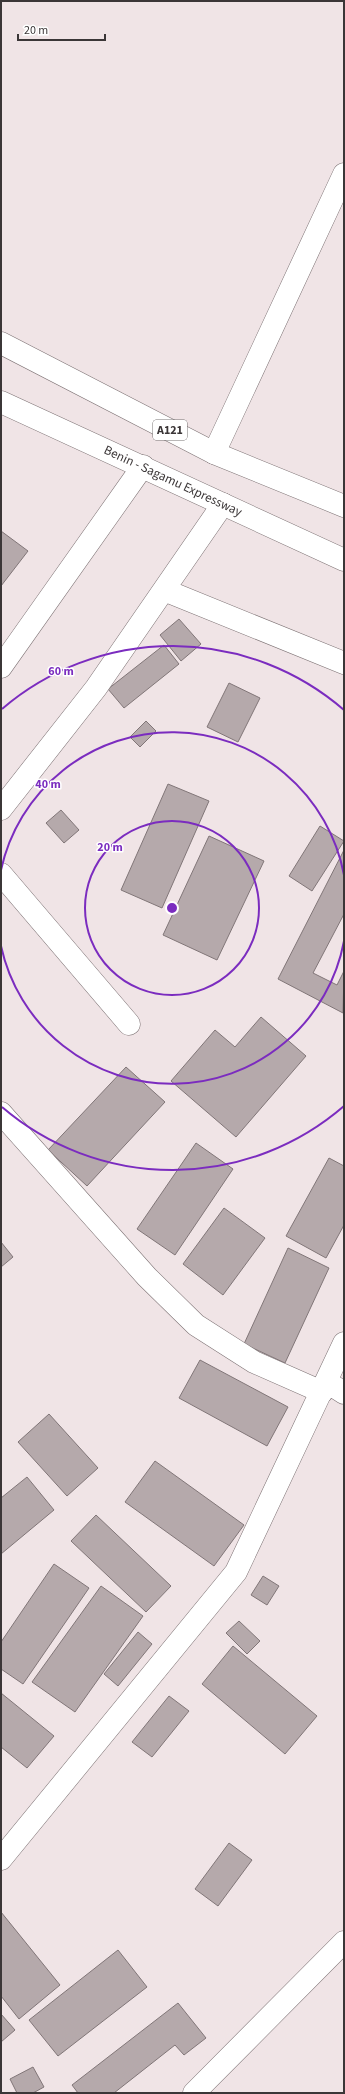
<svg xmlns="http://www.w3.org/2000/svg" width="345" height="2094" viewBox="0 0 345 2094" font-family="'Source Sans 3',sans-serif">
<rect width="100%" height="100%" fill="#f0e4e6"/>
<path fill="#b5a9ab" stroke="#817678" d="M 1,531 L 28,551 L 1,586 Z
M 179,619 L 201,644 L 181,661 L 160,635 Z
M 164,645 L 179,664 L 124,708 L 108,689 Z
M 229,683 L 260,698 L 238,742 L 207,727 Z
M 146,721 L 156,731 L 140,747 L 130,737 Z
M 168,784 L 209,801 L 162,908 L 121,890 Z
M 61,810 L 79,830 L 64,843 L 46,823 Z
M 320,826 L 344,841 L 312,891 L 289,876 Z
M 209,836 L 264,861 L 217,960 L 163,935 Z
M 344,850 L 344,914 L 313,973 L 337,985 L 344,971 L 343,1013 L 278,979 Z
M 261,1017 L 306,1056 L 236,1137 L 171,1081 L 215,1030 L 235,1047 Z
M 126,1067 L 165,1102 L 87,1186 L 48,1150 Z
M 196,1143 L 233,1169 L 175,1255 L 137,1229 Z
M 329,1158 L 344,1166 L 344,1225 L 326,1258 L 286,1236 Z
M 224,1208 L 265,1238 L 223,1295 L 183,1264 Z
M 1,1242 L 13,1257 L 1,1267 Z
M 288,1248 L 329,1268 L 285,1363 L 244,1344 Z
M 200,1360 L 288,1407 L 267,1446 L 179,1398 Z
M 49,1414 L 98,1468 L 67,1496 L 18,1442 Z
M 155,1461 L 244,1525 L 214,1566 L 125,1502 Z
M 27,1477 L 54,1510 L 1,1554 L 1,1498 Z
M 96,1515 L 171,1586 L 146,1612 L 71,1541 Z
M 54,1564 L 89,1588 L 23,1684 L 1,1669 L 1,1642 Z
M 263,1576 L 279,1586 L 267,1605 L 251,1595 Z
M 101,1586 L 143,1616 L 75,1712 L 32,1682 Z
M 239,1621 L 260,1641 L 247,1654 L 226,1633 Z
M 138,1632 L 152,1644 L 118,1686 L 104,1674 Z
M 233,1646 L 317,1716 L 285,1754 L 202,1684 Z
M 1,1693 L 54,1736 L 27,1768 L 1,1747 Z
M 169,1696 L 189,1711 L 152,1757 L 132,1742 Z
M 229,1843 L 252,1860 L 218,1906 L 195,1889 Z
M 1,1912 L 60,1985 L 19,2019 L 1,1996 Z
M 118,1950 L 147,1987 L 58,2056 L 29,2020 Z
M 178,2003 L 206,2038 L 184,2055 L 175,2045 L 114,2093 L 78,2093 L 72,2085 Z
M 1,2014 L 15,2030 L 1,2042 Z
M 33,2067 L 44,2087 L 33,2093 L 17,2093 L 10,2079 Z"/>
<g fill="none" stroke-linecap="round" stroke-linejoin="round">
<defs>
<path id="minor" d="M 214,453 L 344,174
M 164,590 L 344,663
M 1,667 L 143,466
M 1,809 L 96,688 L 223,504
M 1,874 L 129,1024
M 1,1113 L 147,1277 L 196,1325 L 254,1362 L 322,1392
M 327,1382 L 344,1393
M 1,1859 L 236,1572 L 344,1343
M 194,2093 L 344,1942"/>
<path id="highway" d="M 1,343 L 214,453 L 344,506
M 1,402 L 344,560"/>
</defs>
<use href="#minor" stroke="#7d7274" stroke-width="23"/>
<use href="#highway" stroke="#7d7274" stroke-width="23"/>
<use href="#minor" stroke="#fff" stroke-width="22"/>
<use href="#highway" stroke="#fff" stroke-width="22"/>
</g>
<g fill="none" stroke="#7b2cbf" stroke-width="2">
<circle cx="172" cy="908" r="87"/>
<path d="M344 941A175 175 0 0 1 1 946M1 870A175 175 0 0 1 344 875"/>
<path d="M344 1106A262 262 0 0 1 2 1107M2 709A262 262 0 0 1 344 710"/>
</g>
<g text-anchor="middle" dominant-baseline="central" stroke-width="3" stroke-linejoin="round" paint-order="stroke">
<rect fill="#fff" stroke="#767273" stroke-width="1" x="153" y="420" width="34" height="20" rx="3"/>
<g font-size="12" font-weight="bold" fill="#3b3637">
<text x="170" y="430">A121</text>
</g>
<g font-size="13" fill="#3b3637" stroke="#fff">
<text transform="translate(173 481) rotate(25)">Benin - Sagamu Expressway</text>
</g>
</g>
<circle cx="172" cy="908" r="6" fill="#7b2cbf" stroke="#fff" stroke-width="2"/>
<g font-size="12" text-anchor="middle" font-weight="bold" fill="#7b2cbf" stroke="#fff" stroke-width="3" stroke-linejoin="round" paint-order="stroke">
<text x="61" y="675">60 m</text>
<text x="48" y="788">40 m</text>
<text x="110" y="851">20 m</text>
</g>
<rect width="345" height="2094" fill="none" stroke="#3b3637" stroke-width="4"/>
<path d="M18 34v6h87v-6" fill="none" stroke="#3b3637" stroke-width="2"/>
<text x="24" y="34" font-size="12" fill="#3b3637" stroke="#ffffff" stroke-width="3" paint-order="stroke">20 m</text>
</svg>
